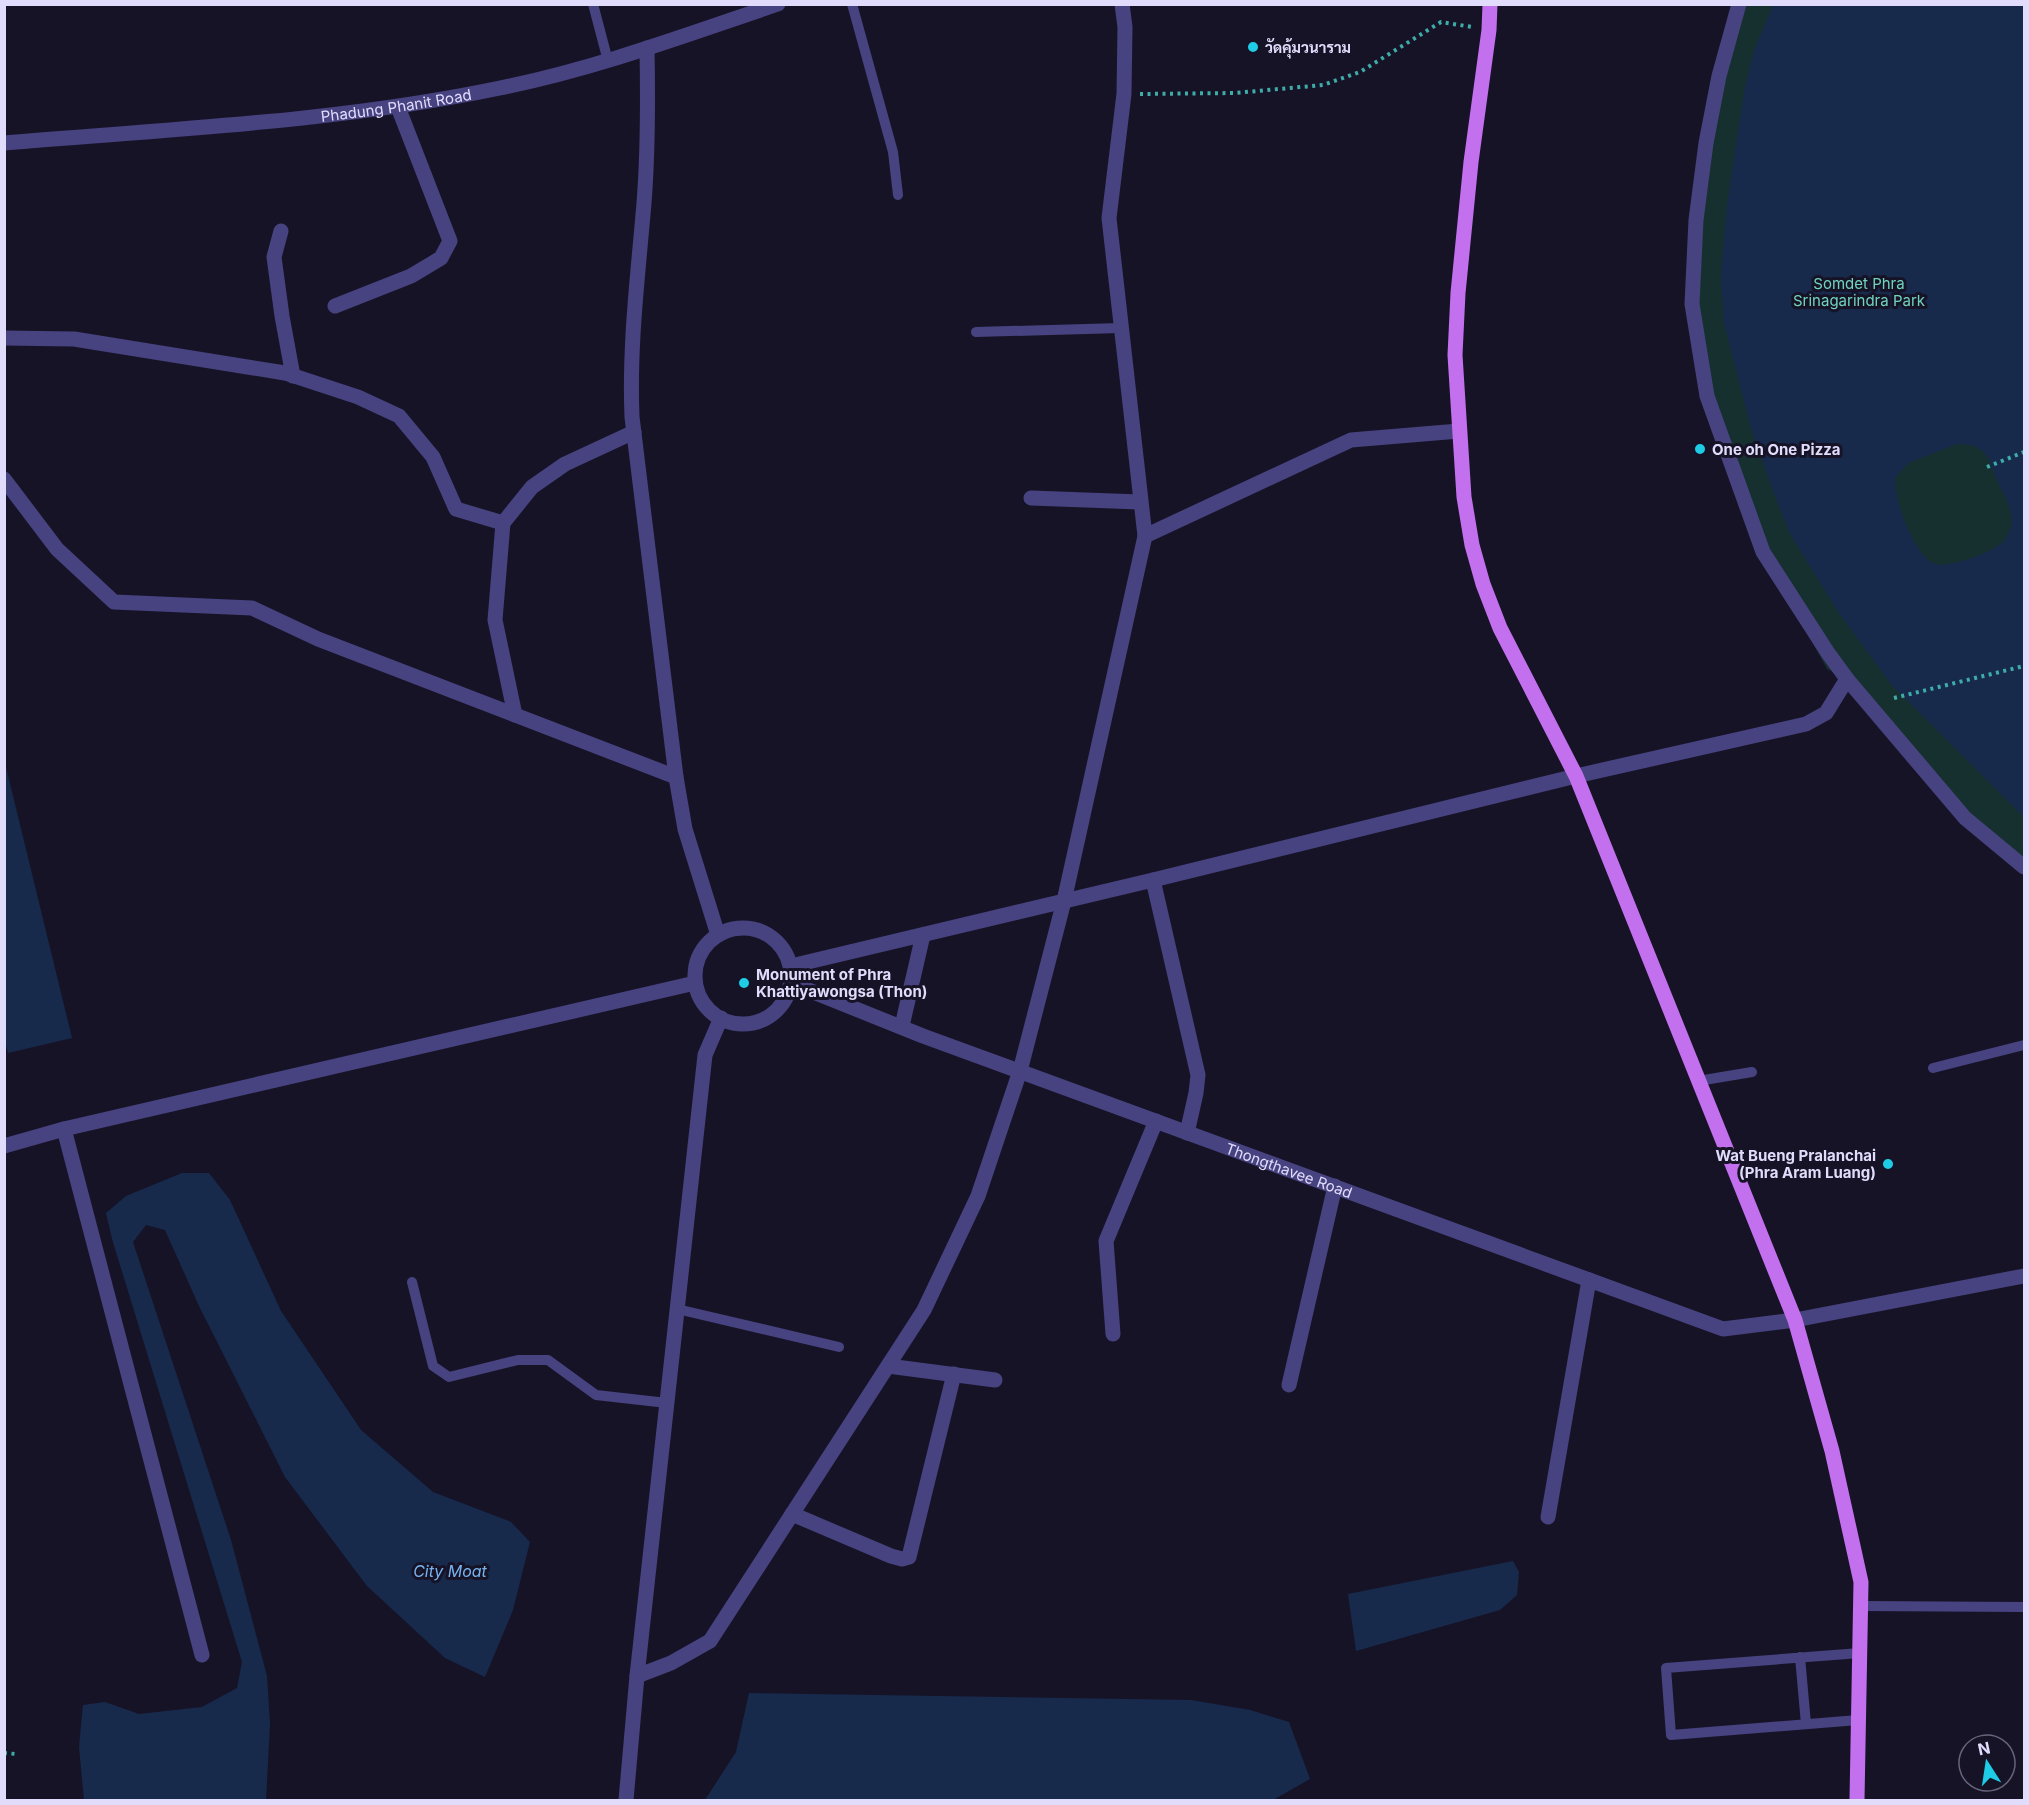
<svg xmlns="http://www.w3.org/2000/svg" width="2029" height="1805" viewBox="0 0 2029 1805" font-family="Inter,Sarabun,sans-serif">
<rect width="100%" height="100%" fill="#171327"/>
<path fill="#163030" d="M 1739,5 L 2024,5 L 2024,867 L 1965,818 L 1847,679 L 1827,669 L 1763,552 L 1707,396 L 1692,304 L 1696,220 Z"/>
<path fill="#172a4c" fill-rule="evenodd" d="M 1773,5 L 2024,5 L 2024,817 L 1891,684 L 1839,613 L 1790,534 L 1773,491 L 1751,428 L 1724,323 L 1721,276 L 1727,205 L 1745,87 L 1754,51 ZM 1957,444 C 1983,444 1987,453 1995,475 C 2001,490 2015,512 2011,528 C 2009,533 2005,540 2002,543 C 1990,553 1947,570 1933,563 C 1913,554 1894,499 1895,478 L 1908,463 Z
M 4,759 L 72,1038 L 8,1053 L 4,1038 Z
M 182,1173 L 209,1173 L 230,1200 L 281,1311 L 361,1430 L 433,1492 L 511,1522 L 530,1542 L 513,1610 L 485,1677 L 445,1658 L 367,1586 L 285,1477 L 199,1306 L 165,1230 L 146,1225 L 133,1242 L 231,1540 L 267,1676 L 270,1724 L 266,1800 L 84,1800 L 79,1747 L 83,1705 L 105,1702 L 139,1714 L 202,1707 L 237,1688 L 242,1662 L 112,1239 L 106,1213 L 126,1196 Z
M 1513,1561 L 1519,1572 L 1517,1595 L 1500,1610 L 1356,1651 L 1348,1594 Z
M 749,1693 L 1191,1700 L 1250,1710 L 1289,1722 L 1310,1779 L 1273,1800 L 705,1800 L 736,1752 Z"/>
<g fill="none" stroke-linecap="round" stroke-linejoin="round">
<path stroke="#3eadaa" stroke-width="4" stroke-dasharray="3 4.5" stroke-linecap="butt" d="M 1140,94 L 1235,93 L 1323,85 L 1360,72 L 1441,22 L 1472,27
M 1987,467 L 2024,452
M 1894,698 L 2024,666
M 4,1753 L 16,1754"/>
<path stroke="#474380" stroke-width="10" d="M 593,4 L 608,61
M 852,4 L 893,152 L 898,195
M 976,332 L 1121,328
M 1933,1068 L 2024,1045
M 1698,1081 L 1752,1072
M 412,1282 L 433,1366 L 449,1377 L 518,1360 L 548,1360 L 596,1395 L 667,1403
M 677,1309 L 839,1347
M 1861,1606 L 2024,1607
M 1800,1657 L 1806,1724
M 1858,1720 L 1671,1735 L 1666,1668 L 1860,1653"/>
<g stroke="#474380" stroke-width="15">
<path d="M 1739,4 L 1719,76 L 1706,143 L 1696,220 L 1692,304 L 1707,396 L 1763,552 L 1828,653 L 1847,679 L 1965,818 L 2024,867"/>
<path d="M 281,231 L 274,257 L 282,316 L 293,376"/>
<path d="M 335,306 L 411,276 L 441,258 L 450,241 L 398,107"/>
<path d="M 4,338 L 74,339 L 285,373 L 358,397 L 399,416 L 433,457 L 456,509 L 503,523"/>
<path d="M 4,479 L 57,549 L 114,602 L 252,608 L 318,639 L 676,777"/>
<path d="M 1031,498 L 1140,502"/>
<path d="M 1145,536 L 1351,440 L 1459,431"/>
<path d="M 515,715 L 495,620 L 503,523 L 532,487 L 565,464 L 634,432"/>
<path d="M 1576,776 L 1806,724 L 1826,713 L 1847,679"/>
<path d="M 1153,880 L 1198,1075 L 1196,1093 L 1187,1133"/>
<path id="s1" d="M 791,983 L 923,1036 L 1723,1329 L 1795,1320 L 2024,1276"/>
<path d="M 902,1026 L 923,935"/>
<path d="M 64,1129 L 202,1655"/>
<path d="M 1113,1334 L 1106,1241 L 1156,1121"/>
<path d="M 888,1366 L 995,1380"/>
<path d="M 1289,1385 L 1335,1186"/>
<path d="M 792,1514 L 891,1556 L 902,1559 L 909,1557 L 954,1374"/>
<path d="M 1548,1517 L 1589,1280"/>
<path d="M 637,1676 L 671,1663 L 710,1641 L 924,1310 L 978,1196 L 1020,1071 L 1064,901 L 1145,536 L 1109,218 L 1124,94 L 1125,27 L 1122,4"/>
</g>
<g stroke="#474380" stroke-width="15">
<path d="M 647,48 C 648,100 648,152 644,203 C 638,275 629,345 632,417 L 676,777 L 685,829 L 718,935"/>
<path id="s2" d="M 4,143 C 170,129 337,122 500,88 C 595,69 686,35 778,4"/>
<circle cx="743" cy="976" r="48"/>
<path d="M 791,966 L 1153,880 L 1576,776"/>
<path d="M 4,1146 L 64,1129 L 695,983"/>
<path d="M 626,1800 L 637,1676 L 705,1055 L 721,1018"/>
</g>
<path stroke="#c370ef" stroke-width="15" d="M 1490,4 L 1489,30 L 1471,162 L 1458,293 L 1455,355 L 1464,497 L 1472,545 L 1483,584 L 1500,628 L 1576,776 L 1795,1320 L 1832,1451 L 1861,1582 L 1857,1800"/>
</g>
<g fill="#1ecce6" stroke="#171327" stroke-width="2">
<circle cx="1253" cy="47" r="6"/>
<circle cx="1700" cy="449" r="6"/>
<circle cx="744" cy="983" r="6"/>
<circle cx="1888" cy="1164" r="6"/>
</g>
<g text-anchor="middle" dominant-baseline="central" stroke-width="6" stroke-linejoin="round" paint-order="stroke">
<g font-size="15" font-weight="bold" fill="#e1dcfb" stroke="#171327" text-anchor="start">
<text x="1265" y="47">วัดคุ้มวนาราม</text>
<text x="1712" y="449">One oh One Pizza</text>
<text x="756" y="974">Monument of Phra<tspan x="756" dy="17">Khattiyawongsa (Thon)</tspan></text>
<text x="1876" y="1155" text-anchor="end">Wat Bueng Pralanchai<tspan x="1876" dy="17">(Phra Aram Luang)</tspan></text>
</g>
<g font-size="15" fill="#e1dcfb" stroke="#171327">
<text stroke="none"><textPath href="#s2" startOffset="394">Phadung Phanit Road</textPath></text>
<text stroke="none"><textPath href="#s1" startOffset="532">Thongthavee Road</textPath></text>
</g>
<g font-size="15" fill="#70d4be" stroke="#171327">
<text x="1859" y="283">Somdet Phra<tspan x="1859" dy="17">Srinagarindra Park</tspan></text>
</g>
<g font-size="16" font-style="italic" fill="#76b4f0" stroke="#171327">
<text x="450" y="1571">City Moat</text>
</g>
</g>
<rect width="2029" height="1805" fill="none" stroke="#e1dcfb" stroke-width="12"/>
<g transform="translate(1987 1763) rotate(348)"><circle r="28" fill="#171327" stroke="#68637c" stroke-width="1.5"/>
<path d="M0-4.5L10 22L0 15L-10 22Z" fill="#1ecce6"/>
<text y="-9" font-size="16" font-weight="bold" text-anchor="middle" fill="#e1dcfb">N</text>
</g>
</svg>
